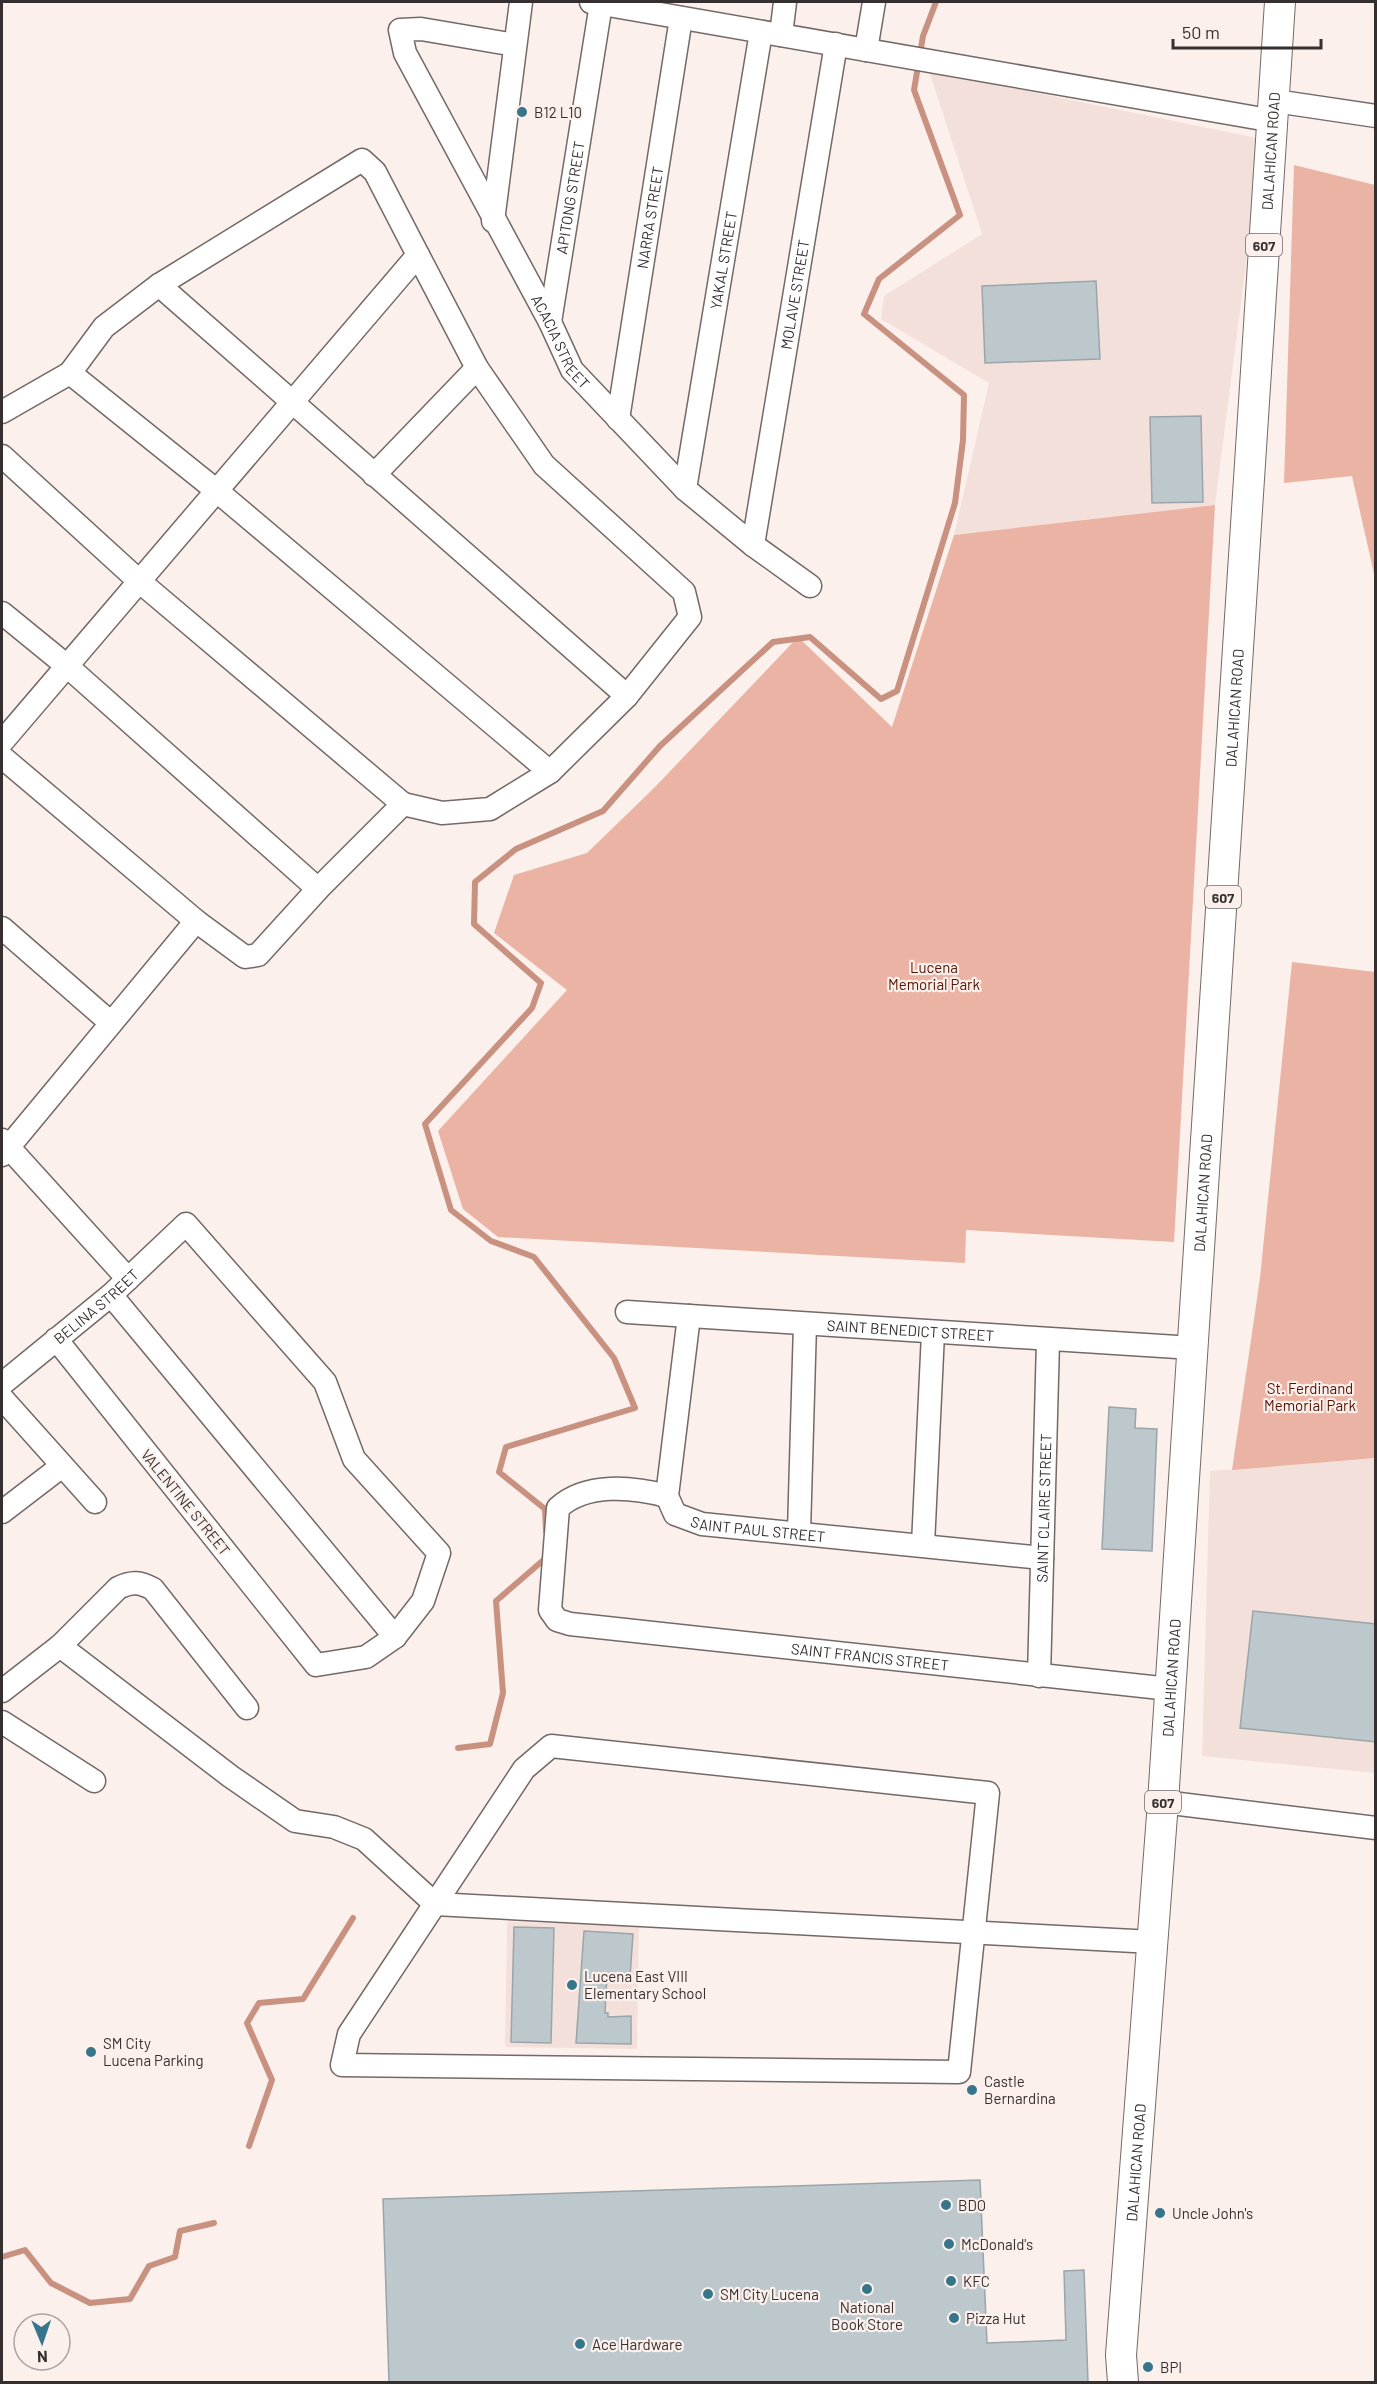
<svg xmlns="http://www.w3.org/2000/svg" width="1377" height="2384" viewBox="0 0 1377 2384" font-family="Barlow,sans-serif">
<rect width="100%" height="100%" fill="#fcf0ed"/>
<path fill="#f4e0da" d="M 929,71 L 1262,139 L 1215,505 L 954,535 L 989,383 L 881,319 L 884,296 L 982,234 Z
M 1375,1458 L 1375,1773 L 1202,1756 L 1210,1471 Z
M 507,1922 L 639,1924 L 637,2049 L 505,2047 Z"/>
<path fill="#eab3a3" d="M 1294,165 L 1375,185 L 1375,578 L 1352,476 L 1284,483 Z
M 1215,505 L 1174,1242 L 966,1230 L 965,1263 L 498,1237 L 463,1209 L 438,1131 L 567,990 L 494,933 L 514,875 L 587,853 L 655,787 L 798,637 L 892,727 L 954,535 Z
M 1292,962 L 1375,972 L 1375,1458 L 1232,1470 L 1260,1278 Z"/>
<g fill="none" stroke-linecap="round" stroke-linejoin="round">
<path stroke="#c99180" stroke-width="6" d="M 546,1531 L 545,1509 L 499,1472 L 506,1447 L 635,1408 L 614,1358 L 534,1257 L 491,1241 L 451,1210 L 425,1124 L 532,1008 L 541,983 L 474,924 L 475,882 L 516,849 L 603,811 L 660,746 L 773,642 L 810,637 L 881,699 L 897,691 L 955,503 L 963,440 L 964,395 L 864,314 L 879,279 L 960,215 L 914,90 L 923,36 L 936,2
M 458,1748 L 490,1744 L 503,1693 L 496,1601 L 547,1557
M 249,2146 L 272,2080 L 247,2023 L 259,2003 L 303,1999 L 353,1918
M 2,2257 L 25,2250 L 51,2283 L 90,2303 L 130,2299 L 149,2266 L 175,2257 L 180,2231 L 214,2223"/>
</g>
<path fill="#bdc8cd" stroke="#9aa5a9" stroke-width="1.5" d="M 1096,281 L 1100,359 L 985,363 L 982,286 Z
M 1201,416 L 1203,502 L 1152,503 L 1150,417 Z
M 1109,1407 L 1136,1409 L 1135,1428 L 1157,1429 L 1152,1551 L 1102,1549 Z
M 1253,1611 L 1376,1624 L 1376,1742 L 1240,1728 Z
M 514,1927 L 554,1928 L 551,2043 L 511,2042 Z
M 584,1931 L 633,1934 L 630,1977 L 607,1975 L 605,2013 L 608,2013 L 608,2017 L 631,2016 L 631,2044 L 576,2043 Z
M 980,2180 L 987,2343 L 1066,2340 L 1064,2271 L 1084,2270 L 1088,2382 L 389,2382 L 383,2199 Z"/>
<g fill="none" stroke-linecap="round" stroke-linejoin="round">
<defs>
<g id="minor">
<path d="M 591,2 L 1274,121"/>
<path d="M 781,35 L 785,2"/>
<path id="s1" d="M 515,45 L 421,29 L 400,30 L 405,53 L 550,322 L 572,370 L 685,489 L 753,545 L 810,586"/>
<path d="M 866,50 L 874,2"/>
<path d="M 1275,101 L 1376,116"/>
<path d="M 493,221 L 521,2"/>
<path d="M 159,285 L 627,696"/>
<path id="s2" d="M 550,322 L 601,4"/>
<path d="M 70,373 L 217,491 L 550,772"/>
<path d="M 2,412 L 70,373 L 104,327 L 159,285 L 362,160 L 375,172 L 418,255"/>
<path id="s3" d="M 618,419 L 681,18"/>
<path d="M 2,456 L 139,581 L 403,804"/>
<path d="M 374,475 L 477,368"/>
<path id="s4" d="M 685,489 L 761,32"/>
<path id="s5" d="M 753,545 L 836,44"/>
<path d="M 2,613 L 67,666 L 318,889"/>
<path d="M 2,742 L 418,255 L 477,368 L 544,465 L 684,592 L 690,617 L 627,696 L 550,772 L 490,809 L 442,813 L 403,804 L 318,889 L 258,955 L 245,957 L 196,921 L 2,1155"/>
<path d="M 2,757 L 196,921"/>
<path d="M 2,928 L 111,1023"/>
<path d="M 2,1140 L 128,1279"/>
<path d="M 111,1295 L 395,1637"/>
<path id="s6" d="M 627,1312 L 1193,1348"/>
<path id="s7" d="M 689,1316 L 667,1496 L 675,1514 L 702,1524 L 1042,1558"/>
<path id="s8" d="M 2,1384 L 111,1295 L 186,1224 L 325,1382 L 354,1459 L 439,1553 L 423,1601 L 395,1637 L 366,1657 L 316,1665 L 56,1339"/>
<path d="M 2,1398 L 95,1502"/>
<path id="s9" d="M 667,1496 C 633,1487 586,1482 558,1508 L 550,1610 L 557,1620 L 570,1624 L 1170,1689"/>
<path d="M 2,1512 L 62,1466"/>
<path d="M 799,1532 L 805,1324"/>
<path d="M 923,1545 L 933,1333"/>
<path d="M 60,1646 L 230,1776 L 295,1821 L 334,1827 L 364,1839 L 435,1904 L 1153,1942"/>
<path id="s10" d="M 1039,1676 L 1048,1341"/>
<path d="M 2,1691 L 60,1646 L 118,1588 C 132,1581 140,1582 153,1589 L 247,1708"/>
<path d="M 2,1722 L 94,1781"/>
<path d="M 551,1746 L 988,1793 L 959,2072 L 342,2065 L 349,2034 L 524,1769 Z"/>
<path d="M 1163,1802 L 1376,1828"/>
</g>
<g id="major">
<path id="s11" d="M 1123,2382 L 1121,2355 L 1163,1802 L 1280,2"/>
</g>
</defs>
<use href="#minor" stroke="#736966" stroke-width="25"/>
<use href="#major" stroke="#736966" stroke-width="32"/>
<use href="#minor" stroke="#fff" stroke-width="22"/>
<use href="#major" stroke="#fff" stroke-width="30"/>
</g>
<g fill="#36758a" stroke="#fcf0ed" stroke-width="2">
<circle cx="522" cy="112" r="6"/>
<circle cx="572" cy="1985" r="6"/>
<circle cx="91" cy="2052" r="6"/>
<circle cx="972" cy="2090" r="6"/>
<circle cx="946" cy="2205" r="6"/>
<circle cx="1160" cy="2213" r="6"/>
<circle cx="949" cy="2244" r="6"/>
<circle cx="951" cy="2281" r="6"/>
<circle cx="867" cy="2289" r="6"/>
<circle cx="708" cy="2294" r="6"/>
<circle cx="954" cy="2318" r="6"/>
<circle cx="580" cy="2344" r="6"/>
<circle cx="1148" cy="2367" r="6"/>
</g>
<g text-anchor="middle" dominant-baseline="central" stroke-width="4.5" stroke-linejoin="round" paint-order="stroke">
<g fill="#fcf0ed" stroke="#716a68" stroke-width="1.5">
<rect x="1246" y="234" width="36" height="22" rx="4.5"/>
<rect x="1205" y="886" width="36" height="22" rx="4.5"/>
<rect x="1145" y="1791" width="36" height="22" rx="4.5"/>
</g>
<g font-size="14" font-weight="bold" fill="#35302f">
<text x="1264" y="245">607</text>
<text x="1223" y="897">607</text>
<text x="1163" y="1802">607</text>
</g>
<g font-size="15" fill="#35302f" stroke="#fcf0ed" text-anchor="start">
<text x="534" y="112">B12 L10</text>
<text x="584" y="1976">Lucena East VIII<tspan x="584" dy="17">Elementary School</tspan></text>
<text x="103" y="2043">SM City<tspan x="103" dy="17">Lucena Parking</tspan></text>
<text x="984" y="2081">Castle<tspan x="984" dy="17">Bernardina</tspan></text>
<text x="958" y="2205">BDO</text>
<text x="1172" y="2213">Uncle John's</text>
<text x="961" y="2244">McDonald's</text>
<text x="963" y="2281">KFC</text>
<text x="720" y="2294">SM City Lucena</text>
<text x="867" y="2307" text-anchor="middle">National<tspan x="867" dy="17">Book Store</tspan></text>
<text x="966" y="2318">Pizza Hut</text>
<text x="592" y="2344">Ace Hardware</text>
<text x="1160" y="2367">BPI</text>
</g>
<g font-size="15" fill="#35302f" stroke="#fcf0ed">
<text stroke="none"><textPath href="#s11" startOffset="2236">DALAHICAN ROAD</textPath></text>
<text stroke="none"><textPath href="#s2" startOffset="126">APITONG STREET</textPath></text>
<text stroke="none"><textPath href="#s3" startOffset="204">NARRA STREET</textPath></text>
<text stroke="none"><textPath href="#s4" startOffset="232">YAKAL STREET</textPath></text>
<text stroke="none"><textPath href="#s5" startOffset="254">MOLAVE STREET</textPath></text>
<text stroke="none"><textPath href="#s1" startOffset="468">ACACIA STREET</textPath></text>
<text stroke="none"><textPath href="#s11" startOffset="1678">DALAHICAN ROAD</textPath></text>
<text stroke="none"><textPath href="#s11" startOffset="1192">DALAHICAN ROAD</textPath></text>
<text stroke="none"><textPath href="#s8" startOffset="122">BELINA STREET</textPath></text>
<text stroke="none"><textPath href="#s6" startOffset="284">SAINT BENEDICT STREET</textPath></text>
<text transform="translate(186 1502) rotate(51)">VALENTINE STREET</text>
<text stroke="none"><textPath href="#s10" startOffset="168">SAINT CLAIRE STREET</textPath></text>
<text stroke="none"><textPath href="#s7" startOffset="286">SAINT PAUL STREET</textPath></text>
<text stroke="none"><textPath href="#s9" startOffset="544">SAINT FRANCIS STREET</textPath></text>
<text stroke="none"><textPath href="#s11" startOffset="706">DALAHICAN ROAD</textPath></text>
<text stroke="none"><textPath href="#s11" startOffset="220">DALAHICAN ROAD</textPath></text>
</g>
<g font-size="15" fill="#561300" stroke="#fcf0ed">
<text x="934" y="967">Lucena<tspan x="934" dy="17">Memorial Park</tspan></text>
<text x="1310" y="1388">St. Ferdinand<tspan x="1310" dy="17">Memorial Park</tspan></text>
</g>
</g>
<rect width="1377" height="2384" fill="none" stroke="#35302f" stroke-width="6"/>
<g transform="translate(42 2342) rotate(178)"><circle r="28" fill="#fcf0ed" stroke="#aca3a1" stroke-width="1.5"/>
<path d="M0-4.5L10 22L0 15L-10 22Z" fill="#36758a"/>
<text y="-9" font-size="16" font-weight="bold" text-anchor="middle" fill="#35302f">N</text>
</g>
<path d="M1173 39v9h148v-9" fill="none" stroke="#35302f" stroke-width="3"/>
<text x="1182" y="39" font-size="18" fill="#35302f" stroke="#fcf0ed" stroke-width="4.5" paint-order="stroke">50 m</text>
</svg>
